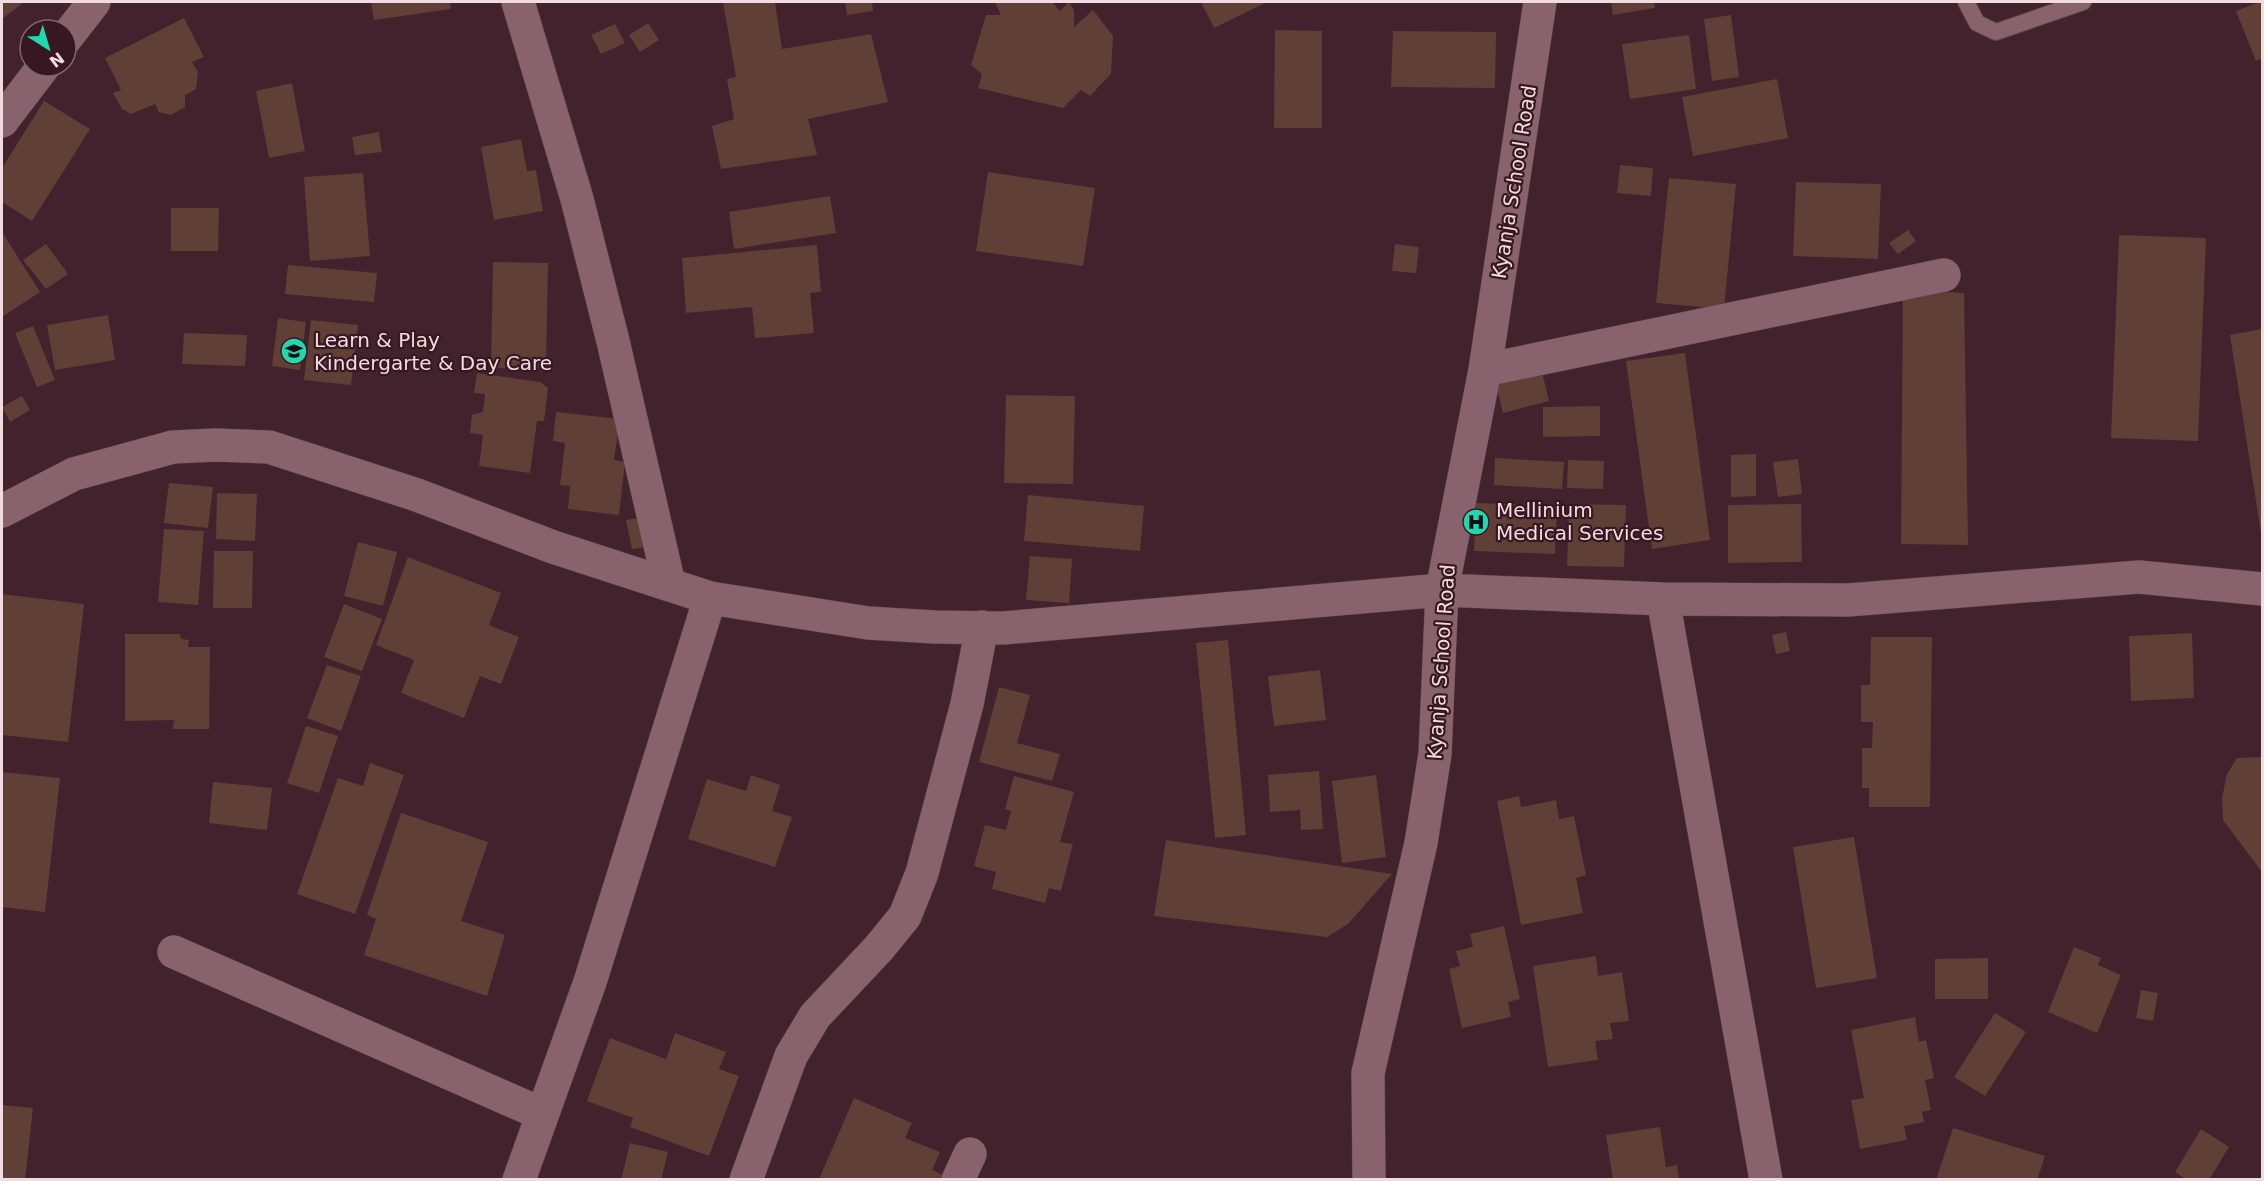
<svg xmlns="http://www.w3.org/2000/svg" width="2264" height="1181" viewBox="0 0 2264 1181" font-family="'DejaVu Sans',sans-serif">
<rect width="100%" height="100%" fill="#42222c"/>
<path fill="#603f36" d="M 2,2 L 24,2 L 2,19 Z
M 371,2 L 450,2 L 451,9 L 374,20 Z
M 723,2 L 775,2 L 782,49 L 871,34 L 888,102 L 808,119 L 817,155 L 721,169 L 712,126 L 734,119 L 727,79 L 736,77 Z
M 845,2 L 872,2 L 873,11 L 847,15 Z
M 995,2 L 1052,2 L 1060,11 L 1069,2 L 1074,10 L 1074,27 L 1093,10 L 1113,36 L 1111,74 L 1090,96 L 1081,90 L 1063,108 L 978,88 L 982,74 L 971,65 L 986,15 L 1001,15 Z
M 1201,2 L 1267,2 L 1214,28 Z
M 1611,2 L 1654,2 L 1655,8 L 1613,15 Z
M 2259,2 L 2262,2 L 2262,58 L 2256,61 L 2236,11 Z
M 1731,15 L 1739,77 L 1712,81 L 1704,19 Z
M 184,18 L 204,57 L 192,62 L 198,72 L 196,89 L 185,95 L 185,107 L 171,115 L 159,112 L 155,104 L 131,114 L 122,109 L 113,93 L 121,90 L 105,58 Z
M 648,23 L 659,40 L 640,52 L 629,35 Z
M 615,24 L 625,43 L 601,54 L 591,35 Z
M 1275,30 L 1322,31 L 1322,128 L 1274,128 Z
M 1393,31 L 1496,32 L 1495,88 L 1391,87 Z
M 1689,35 L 1696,89 L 1630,99 L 1622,44 Z
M 1777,79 L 1788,138 L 1693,156 L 1682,97 Z
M 292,83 L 305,151 L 269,158 L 256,91 Z
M 44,101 L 90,129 L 32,221 L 2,202 L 2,168 Z
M 379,132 L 382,152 L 355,155 L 352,137 Z
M 521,139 L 527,171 L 536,170 L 543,211 L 494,220 L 481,147 Z
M 1620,165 L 1653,168 L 1651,196 L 1617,193 Z
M 988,172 L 1095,188 L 1083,266 L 976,251 Z
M 363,173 L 370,256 L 310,261 L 304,177 Z
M 1669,178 L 1736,184 L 1724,309 L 1656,303 Z
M 1796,182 L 1881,184 L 1878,259 L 1793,256 Z
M 830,196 L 836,233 L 734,249 L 729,212 Z
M 171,208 L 219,208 L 218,251 L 171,251 Z
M 1908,230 L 1916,241 L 1898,254 L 1889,243 Z
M 2,232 L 40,292 L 2,317 Z
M 2119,235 L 2206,238 L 2198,441 L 2111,438 Z
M 46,244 L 68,274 L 46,289 L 23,260 Z
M 1395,244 L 1419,247 L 1416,273 L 1392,271 Z
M 817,245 L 821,292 L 810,293 L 814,333 L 755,338 L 752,307 L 686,313 L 682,258 Z
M 493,262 L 548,263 L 546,368 L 491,368 Z
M 288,265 L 377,273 L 374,302 L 285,294 Z
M 1903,290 L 1964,293 L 1968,545 L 1901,544 Z
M 108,315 L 115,360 L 55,370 L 47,325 Z
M 278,318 L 306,322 L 300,370 L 272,366 Z
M 311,320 L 358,325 L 351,385 L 304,380 Z
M 33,326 L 55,380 L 37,387 L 15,333 Z
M 2262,329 L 2262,533 L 2261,533 L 2230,335 Z
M 184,333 L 247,335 L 245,366 L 182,364 Z
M 1685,353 L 1710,540 L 1652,549 L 1626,361 Z
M 1542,372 L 1549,401 L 1503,413 L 1496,384 Z
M 477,373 L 540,382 L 548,388 L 544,421 L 537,421 L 530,473 L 479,466 L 483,435 L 470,433 L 472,415 L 483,412 L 485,394 L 474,393 Z
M 1006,395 L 1075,396 L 1073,484 L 1004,483 Z
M 22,396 L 30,410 L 10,422 L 2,407 Z
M 1600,406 L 1600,436 L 1543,437 L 1543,407 Z
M 556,412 L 620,419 L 614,460 L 625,462 L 619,515 L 568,509 L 570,486 L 560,485 L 565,443 L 553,441 Z
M 1756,454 L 1756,496 L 1731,497 L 1731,455 Z
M 1495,458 L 1564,462 L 1562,489 L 1494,485 Z
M 1798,459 L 1802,494 L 1778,497 L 1773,462 Z
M 1568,460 L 1604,461 L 1603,489 L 1567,488 Z
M 169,483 L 213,487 L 208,528 L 164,523 Z
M 217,493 L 257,494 L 255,541 L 216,539 Z
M 1028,495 L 1144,506 L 1140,551 L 1024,541 Z
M 1476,503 L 1557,506 L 1555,554 L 1474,551 Z
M 1569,504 L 1626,505 L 1624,567 L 1567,566 Z
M 1801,504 L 1802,562 L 1728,563 L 1728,505 Z
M 645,517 L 651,546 L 632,549 L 626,520 Z
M 164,529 L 204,531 L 198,605 L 158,602 Z
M 358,542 L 397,552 L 383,606 L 344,596 Z
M 214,551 L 253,551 L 252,608 L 213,608 Z
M 1030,556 L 1072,559 L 1069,603 L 1026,600 Z
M 408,557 L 501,593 L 489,625 L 519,637 L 501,684 L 480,676 L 464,718 L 401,693 L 414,660 L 376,645 Z
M 2,594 L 84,604 L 68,742 L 2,735 Z
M 344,604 L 382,619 L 362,671 L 324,657 Z
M 1786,632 L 1790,651 L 1776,654 L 1772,635 Z
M 2192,633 L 2194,698 L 2131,701 L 2129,636 Z
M 125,634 L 180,634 L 181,639 L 189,640 L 188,647 L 210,647 L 209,729 L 173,729 L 174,720 L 125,721 Z
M 1871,637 L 1932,637 L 1930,807 L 1869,807 L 1869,788 L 1862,788 L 1862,748 L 1872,748 L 1873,722 L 1861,722 L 1861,685 L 1870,685 Z
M 1228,640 L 1246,835 L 1215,838 L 1196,643 Z
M 327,665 L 361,676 L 341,731 L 307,718 Z
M 1320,670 L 1326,720 L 1274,726 L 1268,676 Z
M 999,687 L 1030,695 L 1017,743 L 1060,754 L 1052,781 L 979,762 Z
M 306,726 L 338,736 L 319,793 L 287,783 Z
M 2262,757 L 2262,872 L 2223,820 L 2222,798 L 2227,774 L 2237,758 Z
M 370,763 L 404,775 L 355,914 L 297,894 L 338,778 L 363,786 Z
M 1319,771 L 1323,829 L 1301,830 L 1300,810 L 1270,812 L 1268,775 Z
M 2,772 L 60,778 L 45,912 L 2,907 Z
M 751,775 L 780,785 L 772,811 L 792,817 L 775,867 L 688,839 L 707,779 L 746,791 Z
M 1376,775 L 1386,857 L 1342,863 L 1332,781 Z
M 1014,776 L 1074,792 L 1060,842 L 1073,844 L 1061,891 L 1049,888 L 1045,903 L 992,889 L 996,872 L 974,866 L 985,825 L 1006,830 L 1011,811 L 1005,809 Z
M 213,782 L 272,788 L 267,830 L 209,823 Z
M 1519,796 L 1521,807 L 1556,800 L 1559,819 L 1574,816 L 1586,875 L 1576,878 L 1583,913 L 1521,925 L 1497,801 Z
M 401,813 L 488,842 L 461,921 L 505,935 L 487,996 L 364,955 L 376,919 L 367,915 Z
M 1854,837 L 1877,978 L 1816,988 L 1793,847 Z
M 1166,840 L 1392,874 L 1348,924 L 1327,937 L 1154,916 Z
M 1504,926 L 1520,999 L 1508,1002 L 1511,1017 L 1462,1028 L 1449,969 L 1460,966 L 1456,951 L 1473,947 L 1470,934 Z
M 2074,947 L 2101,958 L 2098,965 L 2121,975 L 2097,1033 L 2048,1012 Z
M 1596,956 L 1598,976 L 1622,972 L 1629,1021 L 1610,1023 L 1613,1039 L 1595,1041 L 1598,1060 L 1548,1067 L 1533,966 Z
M 1988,958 L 1988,999 L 1935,999 L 1935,959 Z
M 2141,990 L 2158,993 L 2153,1021 L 2136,1018 Z
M 1995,1013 L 2026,1032 L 1985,1096 L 1954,1077 Z
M 1915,1017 L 1919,1042 L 1926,1040 L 1934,1078 L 1925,1080 L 1931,1110 L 1922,1112 L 1924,1122 L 1904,1126 L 1907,1140 L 1860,1149 L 1851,1100 L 1864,1098 L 1851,1030 Z
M 675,1033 L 726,1052 L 719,1069 L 739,1076 L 709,1156 L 630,1127 L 633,1118 L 587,1101 L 610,1038 L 666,1059 Z
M 854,1098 L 912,1123 L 905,1138 L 940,1152 L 932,1170 L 946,1176 L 945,1180 L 825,1180 L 820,1177 Z
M 2,1105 L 33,1108 L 25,1180 L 2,1180 Z
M 1660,1127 L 1666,1167 L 1677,1165 L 1679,1180 L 1613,1180 L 1606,1135 Z
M 1953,1128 L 2045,1156 L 2037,1180 L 1936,1180 Z
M 2201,1129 L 2229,1147 L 2209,1180 L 2187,1180 L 2175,1172 Z
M 630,1143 L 668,1152 L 661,1180 L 621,1180 Z"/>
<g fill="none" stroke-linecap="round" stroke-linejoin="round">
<defs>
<path id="lane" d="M 1966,2 L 1977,23 L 1996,32 L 2083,2"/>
<path id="street" d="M 518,2 L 577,199 L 613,341 L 669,584
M 66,38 L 94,2
M 2,121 L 44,66
M 1485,370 L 1944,275
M 2,511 L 74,474 L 173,447 L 216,445 L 269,447 L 417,495 L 553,547 L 710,598 L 868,623 L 935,627 L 1003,628 L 1442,590 L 1663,599 L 1848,600 L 2139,577 L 2262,589
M 1663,599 L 1766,1180
M 174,952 L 542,1114
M 519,1180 L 590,982 L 710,598
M 746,1180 L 791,1056 L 815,1016 L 879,948 L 905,916 L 922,873 L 967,704 L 982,627
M 958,1180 L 970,1154
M 1369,1180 L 1368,1073 L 1421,843 L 1435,754 L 1442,590 L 1485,370 L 1540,2"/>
</defs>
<use href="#lane" stroke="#5c4149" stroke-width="18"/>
<use href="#street" stroke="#5c4149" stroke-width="34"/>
<use href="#lane" stroke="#88636d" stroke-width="16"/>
<use href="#street" stroke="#88636d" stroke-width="33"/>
</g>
<defs>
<symbol id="school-disc" viewBox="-11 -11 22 22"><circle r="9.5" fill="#24d5ae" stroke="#371822"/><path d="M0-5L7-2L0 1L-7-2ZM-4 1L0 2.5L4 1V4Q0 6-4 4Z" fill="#111"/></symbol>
<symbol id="hospital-disc" viewBox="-11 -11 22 22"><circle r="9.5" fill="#24d5ae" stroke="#371822"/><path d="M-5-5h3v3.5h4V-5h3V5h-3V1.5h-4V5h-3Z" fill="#111"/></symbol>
</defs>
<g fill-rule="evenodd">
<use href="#school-disc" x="279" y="336" width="30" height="30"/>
<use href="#hospital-disc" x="1461" y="507" width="30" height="30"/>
</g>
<g text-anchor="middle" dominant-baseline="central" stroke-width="4.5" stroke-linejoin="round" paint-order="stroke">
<g font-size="20" fill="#f2dce1" stroke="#371822">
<text transform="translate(1514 182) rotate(-81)">Kyanja School Road</text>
<text transform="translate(1441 662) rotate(-86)">Kyanja School Road</text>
</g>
<g font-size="20" fill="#f2dce1" stroke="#371822" text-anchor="start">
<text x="314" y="340">Learn &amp; Play<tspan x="314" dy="23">Kindergarte &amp; Day Care</tspan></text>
<text x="1496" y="510">Mellinium<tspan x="1496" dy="23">Medical Services</tspan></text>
</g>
</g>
<rect width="2264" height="1181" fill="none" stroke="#f2dce1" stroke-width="6"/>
<g transform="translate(48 48) rotate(143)"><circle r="28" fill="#371822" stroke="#82666e" stroke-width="1.5"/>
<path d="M0-4.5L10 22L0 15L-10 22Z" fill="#24d5ae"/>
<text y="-9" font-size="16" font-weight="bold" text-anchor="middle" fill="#f2dce1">N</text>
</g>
</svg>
